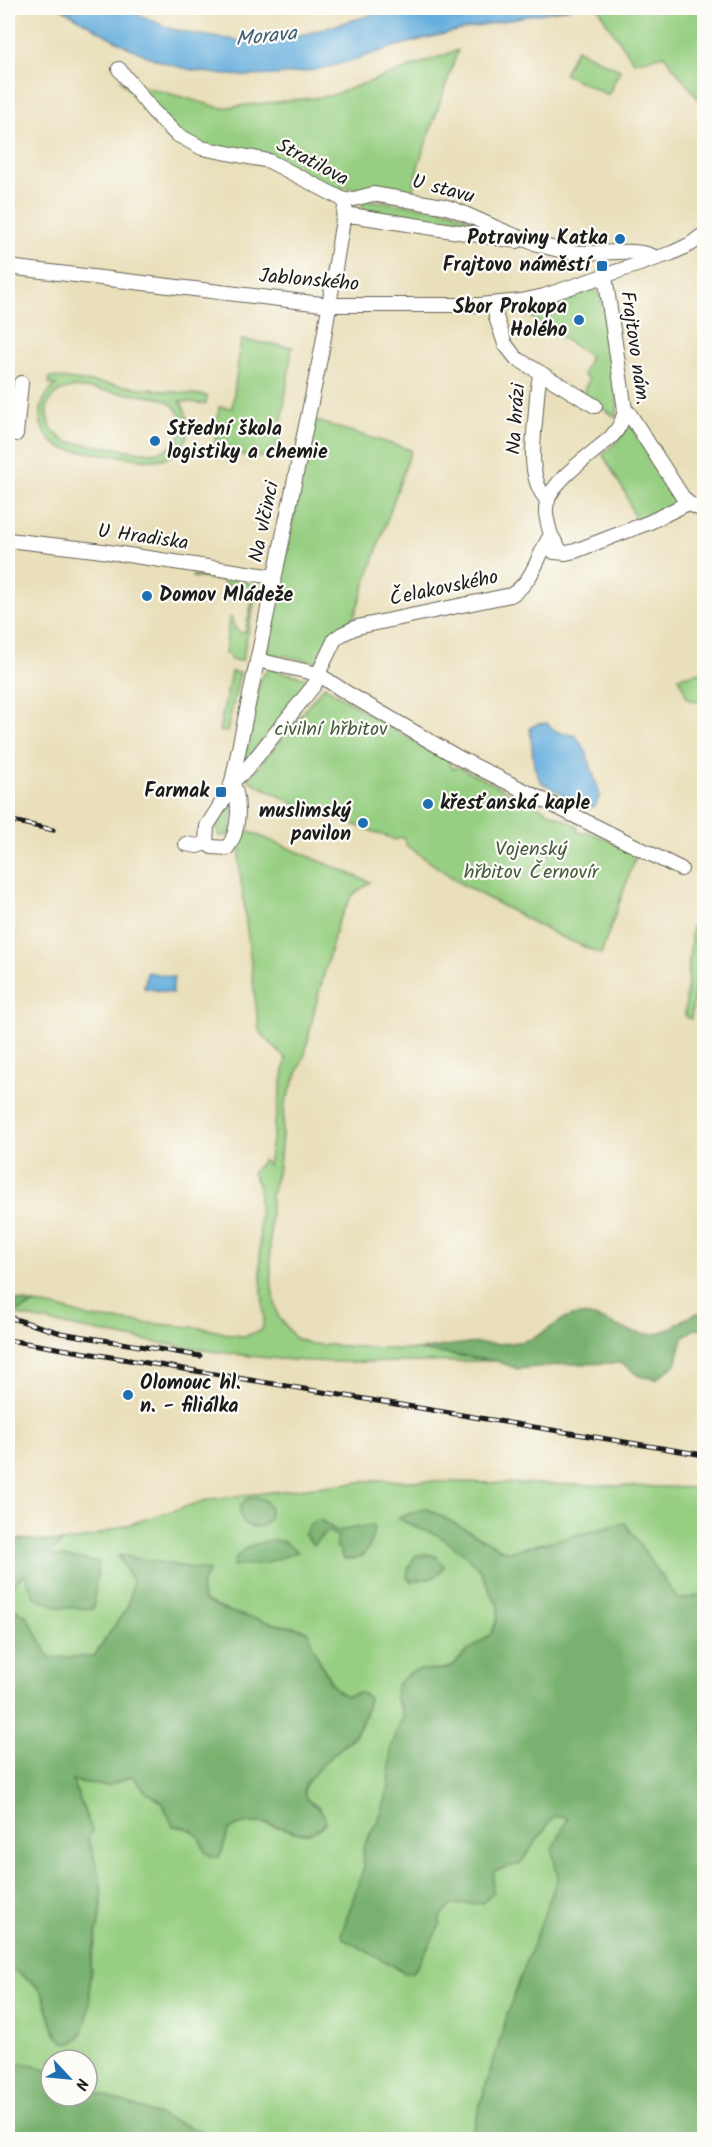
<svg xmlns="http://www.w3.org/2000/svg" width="712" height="2147" viewBox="0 0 712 2147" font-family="Kalam,sans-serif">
<rect width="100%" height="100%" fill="#fdfcf7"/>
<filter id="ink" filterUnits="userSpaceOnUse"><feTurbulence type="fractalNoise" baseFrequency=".0167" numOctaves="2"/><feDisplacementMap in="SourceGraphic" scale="12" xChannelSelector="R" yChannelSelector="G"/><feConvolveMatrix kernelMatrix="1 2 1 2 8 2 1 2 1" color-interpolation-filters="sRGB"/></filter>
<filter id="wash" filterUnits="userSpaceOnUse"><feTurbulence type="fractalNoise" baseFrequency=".008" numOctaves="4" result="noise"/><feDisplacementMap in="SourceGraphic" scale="24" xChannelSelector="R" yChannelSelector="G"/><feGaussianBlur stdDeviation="1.35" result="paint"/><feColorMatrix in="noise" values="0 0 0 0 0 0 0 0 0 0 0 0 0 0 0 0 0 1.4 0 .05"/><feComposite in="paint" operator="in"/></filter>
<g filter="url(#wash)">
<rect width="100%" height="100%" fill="#e9dfba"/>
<path fill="#97cf82" stroke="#5a764f" stroke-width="1.5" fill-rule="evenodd" d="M 599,8 L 704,8 L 704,106 L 664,55 L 634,62 L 607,23 Z
M 576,49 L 620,70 L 608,95 L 564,74 Z
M 458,50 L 419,163 L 412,194 L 408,197 L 342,187 L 340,194 L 266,160 L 171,140 L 121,80 L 221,108 L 330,96 Z
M 365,200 L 449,210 L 503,233 L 364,211 L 362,205 Z
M 592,289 L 599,293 L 602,301 L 618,407 L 616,417 L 582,395 L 589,379 L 583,375 L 590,356 L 520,310 Z
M 241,340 L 292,347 L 277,459 L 214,451 L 219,407 L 232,408 Z
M 50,377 L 207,396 L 206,404 L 180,401 C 197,428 187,461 150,460 L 64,449 C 35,437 33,404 56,385 L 49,384 ZM 75,387 L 160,398 C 195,411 187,451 151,453 L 68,442 C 50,434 37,410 56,394 C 61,390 69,389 75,387 Z
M 313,420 L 411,450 L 353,620 L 337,628 L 318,662 L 266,653 Z
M 630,424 L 680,502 L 635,521 L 627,496 L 603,455 L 622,436 L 627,426 Z
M 192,575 L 249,583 L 255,587 L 256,593 L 242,661 L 231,660 L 228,654 L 225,654 L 229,617 L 232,619 C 233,626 235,629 241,633 L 245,632 L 254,593 L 245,590 L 231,589 L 220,580 L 192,577 Z
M 269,669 L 309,678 L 309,683 L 243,765 L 261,677 Z
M 704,671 L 704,703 L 688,699 L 679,677 Z
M 231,672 L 240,673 L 227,732 L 219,731 Z
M 324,686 L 383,723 L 449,761 L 450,766 L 453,768 L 459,767 L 577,826 L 578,832 L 583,834 L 587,831 L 637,853 L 601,954 L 557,935 L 463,885 L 406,845 L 405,839 L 401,837 L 396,840 L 339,819 L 307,810 L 248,780 Z
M 233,796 L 230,835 L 219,836 L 216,827 Z
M 243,829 L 370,882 L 352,896 L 338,922 L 314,1011 L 305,1054 L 285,1103 L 279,1166 L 271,1195 L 270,1250 L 272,1289 L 278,1316 L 295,1338 L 311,1344 L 417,1350 L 497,1361 C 418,1361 338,1366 260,1357 C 176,1348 94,1332 13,1314 L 35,1304 L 56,1307 L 92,1318 L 203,1328 L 233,1335 L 245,1336 L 262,1330 L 264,1319 L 260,1264 L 259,1187 L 252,1173 L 263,1160 L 268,1165 L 286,1059 L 259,1031 L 239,863 Z
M 695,922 L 698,922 L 702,933 L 691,1019 L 686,1017 L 685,1013 L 692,926 Z
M 376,1480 L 704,1488 L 704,1586 L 702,1595 L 678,1600 L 625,1523 L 507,1552 L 426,1508 L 398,1518 L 420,1529 L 438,1534 L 468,1557 L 481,1571 L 491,1594 L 498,1605 L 498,1618 L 491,1634 L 464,1654 L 453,1666 L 440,1670 L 395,1693 L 396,1700 L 403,1714 L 402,1719 L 391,1748 L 389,1787 L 385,1804 L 378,1820 L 370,1833 L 363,1852 L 365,1861 L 364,1867 L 342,1933 L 343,1938 L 376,1955 L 400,1971 L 429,1943 L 440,1925 L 420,1905 L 538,1839 L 554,1816 L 568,1818 L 581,1871 L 489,2075 L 470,2139 L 222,2139 L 131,2105 L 87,2090 L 87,2060 L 51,2060 L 51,2073 L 34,2065 L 15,2063 L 8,2059 L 8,1966 L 33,1983 L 42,1992 L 56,2037 L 88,2010 L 91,1964 L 102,1905 L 100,1879 L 88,1839 L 92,1830 L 72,1780 L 107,1786 L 132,1776 L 146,1792 L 162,1802 L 173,1826 C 194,1828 198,1832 205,1851 L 222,1852 L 228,1831 C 251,1815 278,1827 302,1834 L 319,1807 C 314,1804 308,1802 305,1796 C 298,1779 345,1747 356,1734 C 363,1725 366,1710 369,1699 L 352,1695 L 346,1696 L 336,1690 L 314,1650 L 308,1632 C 297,1626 287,1627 276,1624 C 251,1618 225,1612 203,1600 L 201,1585 L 208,1572 L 118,1556 L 133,1582 L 128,1606 L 94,1657 L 50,1658 L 27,1616 L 8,1606 L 8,1588 L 62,1542 L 83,1539 L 210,1499 ZM 320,1520 L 337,1531 L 374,1525 L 373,1534 L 363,1556 L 351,1560 L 341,1555 L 340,1549 L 337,1547 L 338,1536 L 327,1531 Z"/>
<path fill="#79b270" stroke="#4a6746" stroke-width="1.5" d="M 8,1298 L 35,1304 L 13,1314 L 8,1313 Z
M 704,1312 L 704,1330 L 695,1329 L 683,1337 L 676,1364 L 656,1379 L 639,1376 L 622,1363 L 566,1364 L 518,1369 L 496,1361 L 417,1350 C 432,1349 447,1345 462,1344 C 486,1342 508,1347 531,1339 C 548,1333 560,1316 579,1315 C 605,1315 628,1337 655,1334 C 673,1331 686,1314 704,1312 Z
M240 1512a15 15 0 1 1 30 0a15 15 0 1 1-30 0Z
M 426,1508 L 507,1552 L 625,1523 L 678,1600 L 702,1595 L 704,1586 L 704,2139 L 470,2139 L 510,2006 L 558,1877 L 552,1850 L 568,1818 L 554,1816 L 520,1864 L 494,1871 L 492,1893 L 482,1903 L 452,1905 L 440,1917 L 440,1925 L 417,1967 L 412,1972 L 405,1973 L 343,1938 L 342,1933 L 364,1867 L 363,1848 L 379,1820 L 389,1787 L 391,1748 L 402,1719 L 401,1707 L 396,1700 L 396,1685 L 411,1672 L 421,1670 L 447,1669 L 453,1666 L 464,1654 L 491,1634 L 498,1617 L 498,1605 L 491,1594 L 481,1571 L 468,1557 L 438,1535 L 420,1529 L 397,1518 Z
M 320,1520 L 337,1531 L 374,1525 C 372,1546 366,1562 343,1559 L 340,1549 L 336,1547 L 338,1536 L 327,1531 L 313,1545 L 304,1533 L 313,1522 Z
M 8,1538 L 62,1542 L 48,1555 L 99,1562 L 93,1609 L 58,1607 L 34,1597 L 25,1574 L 8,1588 Z
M 272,1540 L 285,1542 L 298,1552 L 266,1563 L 233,1566 C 238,1547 255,1544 272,1540 Z
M 425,1554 L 436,1556 L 444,1566 C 439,1580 423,1579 410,1581 L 407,1576 L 409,1567 L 415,1556 Z
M 118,1555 L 209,1571 L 201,1585 L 203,1600 C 225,1612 251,1618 276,1624 C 287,1627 298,1626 308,1632 L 314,1650 L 330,1681 L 336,1690 L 346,1696 C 356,1695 362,1689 369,1699 C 366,1710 362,1725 355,1734 C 345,1746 301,1778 304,1793 C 306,1805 323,1805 326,1821 C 309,1845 290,1827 269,1824 C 255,1821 239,1823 228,1831 L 222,1852 L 219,1857 C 200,1859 205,1839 193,1831 C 187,1827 180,1826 173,1826 L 162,1802 L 146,1792 L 132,1776 L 107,1786 L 72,1781 L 92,1830 L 88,1839 C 91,1852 98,1865 100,1879 C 106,1907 94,1937 91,1965 C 89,1985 92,2009 84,2028 C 81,2036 75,2046 65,2042 C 52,2038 49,2007 43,1994 C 36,1981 19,1975 8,1966 L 8,1606 L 27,1616 L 50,1658 L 94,1656 L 128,1606 L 133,1582 Z
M 8,2059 L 15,2063 L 34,2065 L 51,2073 L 51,2096 L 87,2096 L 87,2090 L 131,2105 L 222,2139 L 8,2139 Z"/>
<path fill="#65aedd" stroke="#40657c" stroke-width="1.5" d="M 61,8 L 126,8 L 168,28 L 193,34 L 242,41 L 280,39 L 309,33 L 395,8 L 571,8 C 512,18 452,31 393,47 C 371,54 350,62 328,67 C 286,77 235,79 192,70 C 144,61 102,33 61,8 Z
M 547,723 C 555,733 563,734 575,735 L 586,751 L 600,796 L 595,806 L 587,809 L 541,782 L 534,766 L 530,728 L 537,724 Z
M 147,972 L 174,977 L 172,993 L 144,988 Z"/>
</g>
<g filter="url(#ink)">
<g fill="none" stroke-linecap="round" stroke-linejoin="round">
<defs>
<path id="minor" d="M 119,69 L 152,110 L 176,134 L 202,148 L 269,161 L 346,201
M 346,201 L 373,194 L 443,206 L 453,209 C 493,225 540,252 584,253 C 604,254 639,247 656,258
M 344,214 L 517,241
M 8,267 L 330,305 L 480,305 L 521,301 L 544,296 L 672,253 L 691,244 L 704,234
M 494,304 L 496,317 L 505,344 L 516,358 L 595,406
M 541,373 C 537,385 537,398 536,410 C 534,438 526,479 548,501
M 625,410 L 629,413 L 682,496 L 688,503 L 704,511
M 16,434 L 21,383
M 551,535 C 548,524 544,513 547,502 C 554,478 593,454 611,437 C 619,429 623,421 625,410 L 605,276
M 8,540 L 95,550 L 274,577
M 554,552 L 566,553 L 575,551 L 650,522 L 688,503
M 257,660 L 318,674 L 347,693 L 459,758 L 681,869
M 232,782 C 241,800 240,832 227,848 L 212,847 L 206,843 L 207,826 L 228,793 L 232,782 L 322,349 L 346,201
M 232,782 L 246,770 L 315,684 L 318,674 L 335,639 L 342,634 L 357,627 L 511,595 C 534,581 537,556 551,535 L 561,552
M 186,844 L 197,846 L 206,843"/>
</defs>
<use href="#minor" stroke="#646053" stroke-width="16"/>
<use href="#minor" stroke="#fff" stroke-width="14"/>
<defs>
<path id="rail" d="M 8,820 L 53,830
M 8,1317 L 61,1333 L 200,1356
M 8,1340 L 704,1455"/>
</defs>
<use href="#rail" stroke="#1c1c1c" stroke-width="5"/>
<use href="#rail" stroke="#fdfcf7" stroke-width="3" stroke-dasharray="9" stroke-linecap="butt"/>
</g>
</g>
<g fill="#1f6fb2" stroke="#fdfcf7" stroke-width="2">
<circle cx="620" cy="239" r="6"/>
<rect x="596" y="260" width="12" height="12" rx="3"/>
<circle cx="579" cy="320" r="6"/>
<circle cx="155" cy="441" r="6"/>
<circle cx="147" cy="596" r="6"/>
<rect x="215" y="786" width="12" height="12" rx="3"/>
<circle cx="428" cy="804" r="6"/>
<circle cx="363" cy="823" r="6"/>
<circle cx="128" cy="1395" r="6"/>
</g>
<g text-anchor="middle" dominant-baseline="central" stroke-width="4.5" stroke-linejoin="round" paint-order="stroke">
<g font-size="20" fill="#1c1c1c" stroke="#fdfcf7">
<text transform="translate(312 163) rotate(28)">Stratilova</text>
<text transform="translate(443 190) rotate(15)">U stavu</text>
<text transform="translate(309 281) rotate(5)">Jablonského</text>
<text transform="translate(634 348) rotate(82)">Frajtovo nám.</text>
<text transform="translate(517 419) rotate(-86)">Na hrázi</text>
<text transform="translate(265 522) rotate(-78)">Na vlčinci</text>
<text transform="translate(143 538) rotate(8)">U Hradiska</text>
<text transform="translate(444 589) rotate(-12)">Čelakovského</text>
</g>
<g font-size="20" font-weight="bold" fill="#1c1c1c" stroke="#fdfcf7" text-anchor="end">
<text x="608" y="239">Potraviny Katka</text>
<text x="590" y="266">Frajtovo náměstí</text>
<text x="567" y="308">Sbor Prokopa<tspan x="567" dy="23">Holého</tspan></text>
<text x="167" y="430" text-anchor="start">Střední škola<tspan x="167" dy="23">logistiky a chemie</tspan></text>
<text x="159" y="596" text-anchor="start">Domov Mládeže</text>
<text x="209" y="792">Farmak</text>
<text x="440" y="804" text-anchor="start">křesťanská kaple</text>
<text x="351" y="812">muslimský<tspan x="351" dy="23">pavilon</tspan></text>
<text x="140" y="1384" text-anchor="start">Olomouc hl.<tspan x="140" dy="23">n. - filiálka</tspan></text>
</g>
<g font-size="20" fill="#475b40" stroke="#fdfcf7">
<text x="331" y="730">civilní hřbitov</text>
<text x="531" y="850">Vojenský<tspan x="531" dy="23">hřbitov Černovír</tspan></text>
</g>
<g font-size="21" font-style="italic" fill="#3d5e73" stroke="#fdfcf7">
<text transform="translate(266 37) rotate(-6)">Morava</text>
</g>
</g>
<rect width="712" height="2147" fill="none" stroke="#fdfcf7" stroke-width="30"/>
<g transform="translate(69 2078) rotate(116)"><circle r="28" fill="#fdfcf7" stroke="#a3a29f" stroke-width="1.5"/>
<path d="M0-4.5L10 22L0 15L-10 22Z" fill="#1f6fb2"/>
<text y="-9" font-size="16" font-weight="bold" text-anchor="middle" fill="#1c1c1c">N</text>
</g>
</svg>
